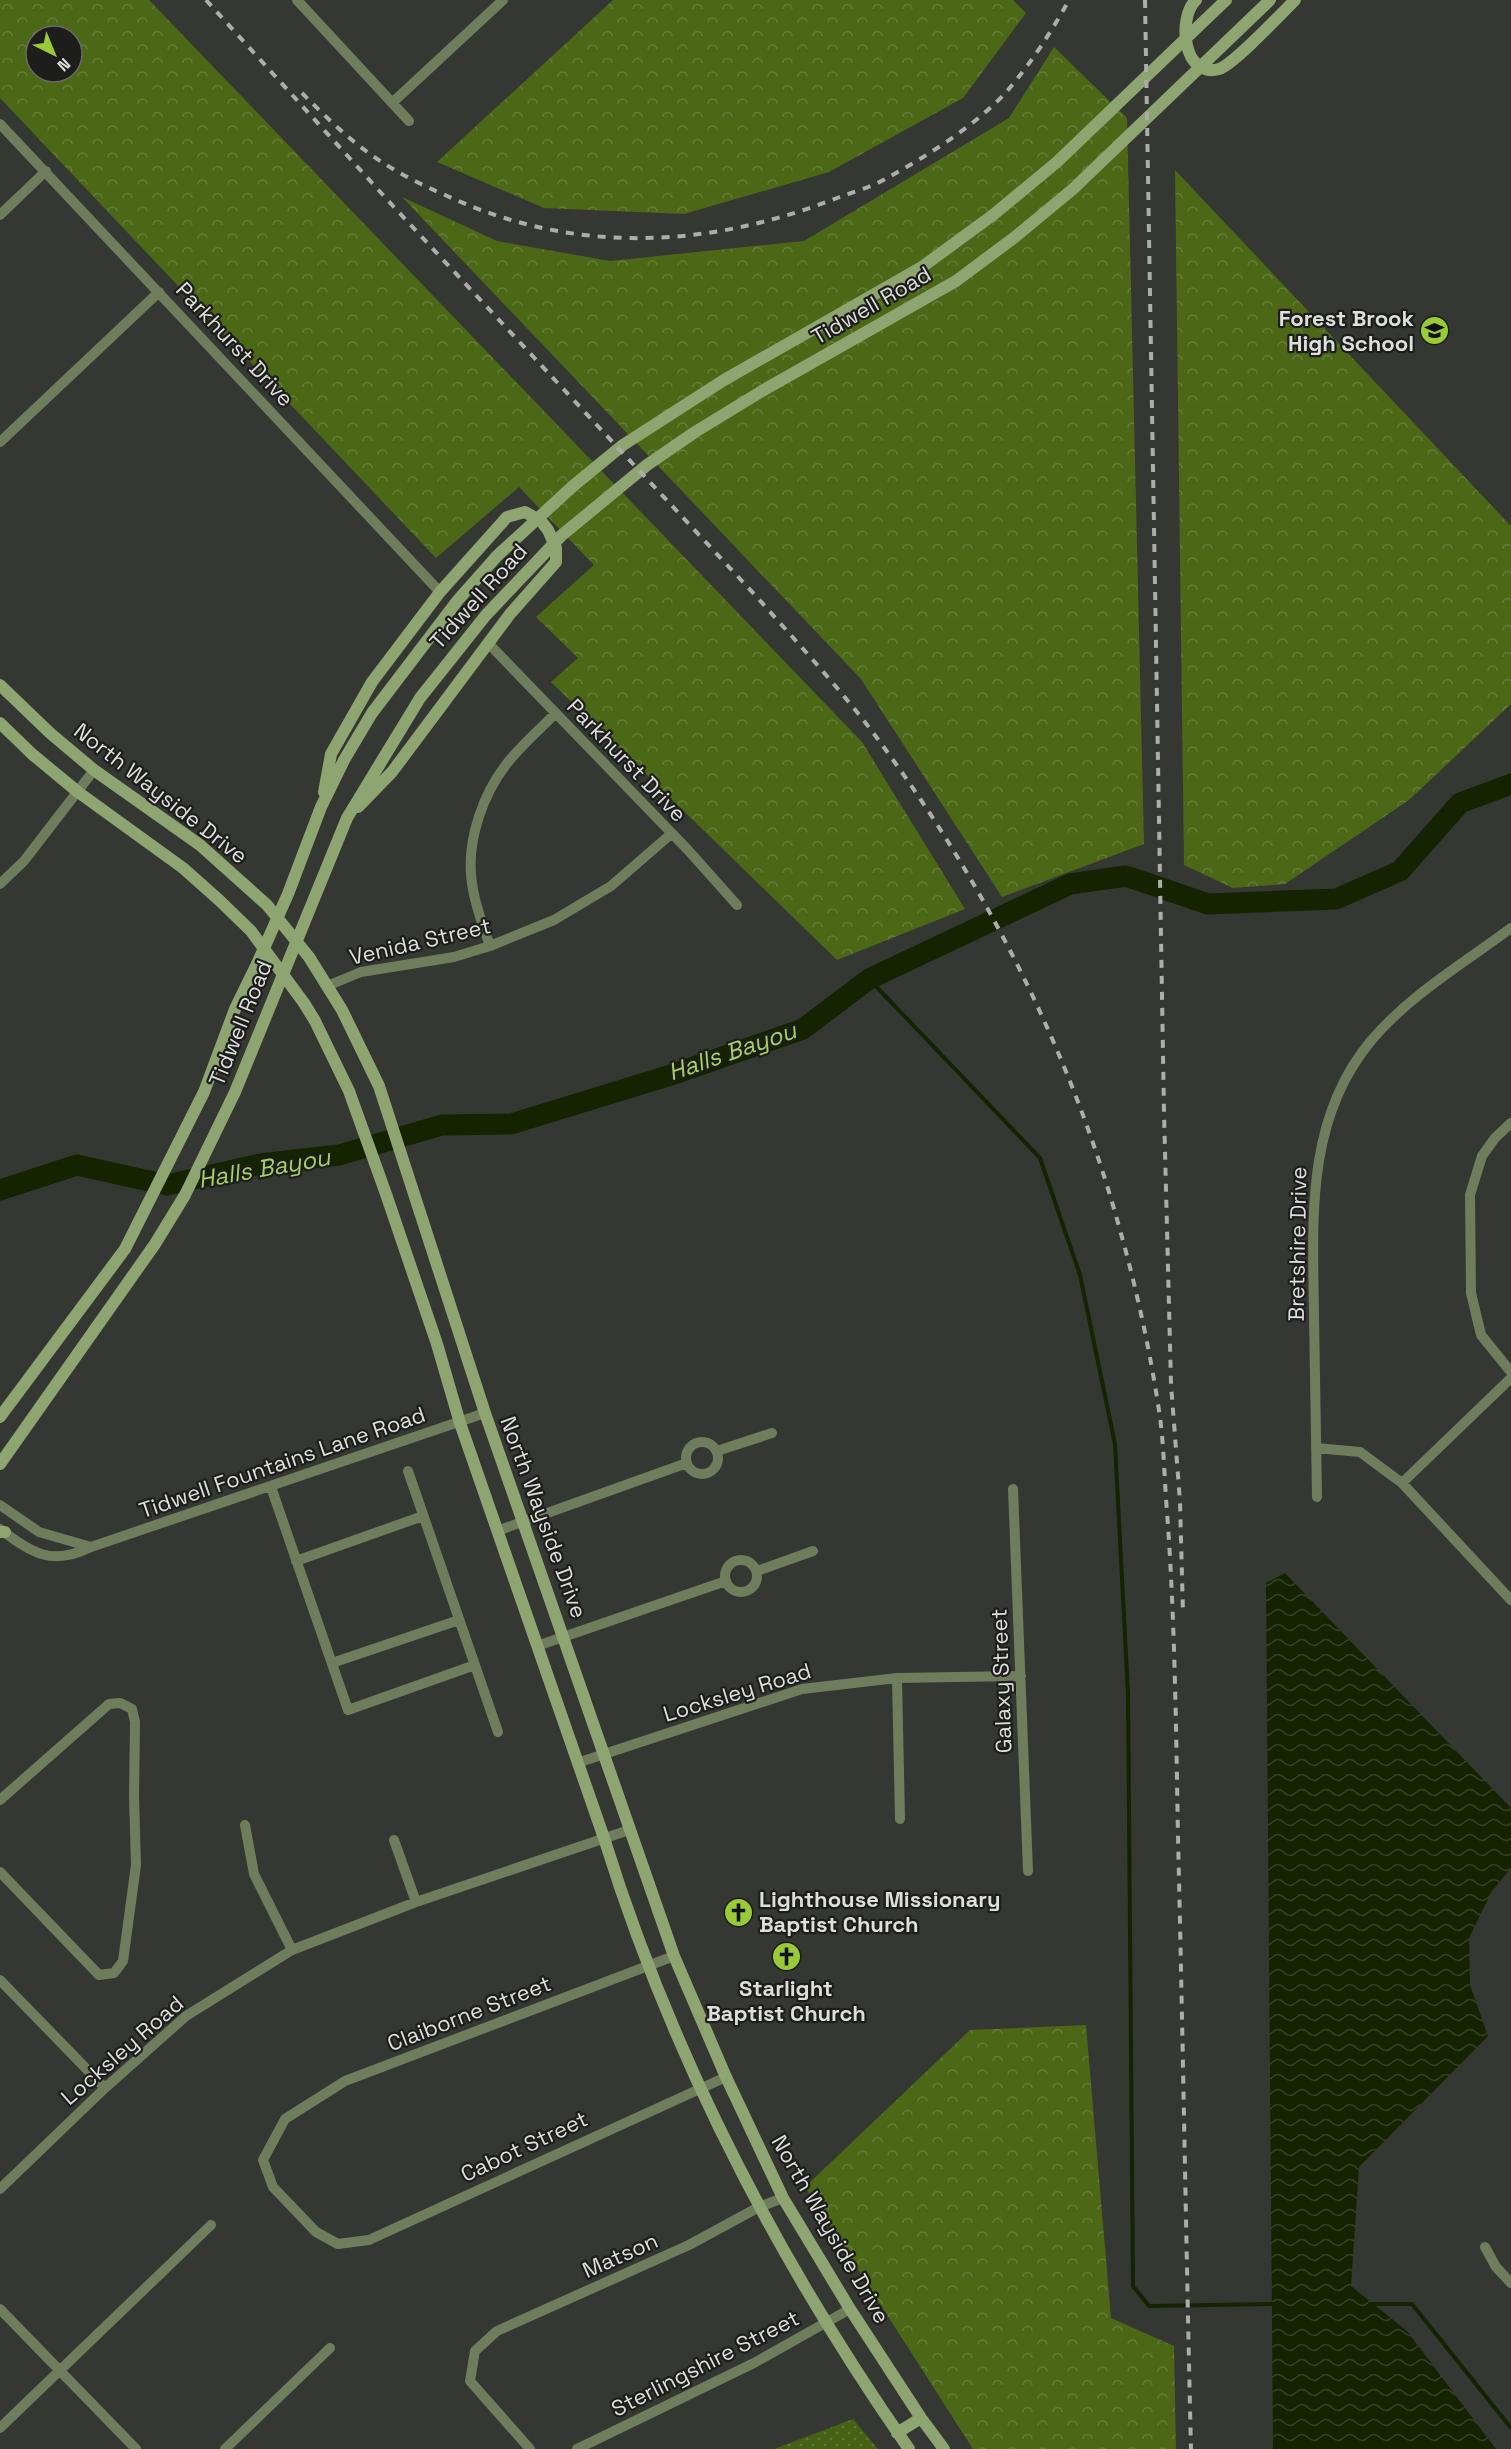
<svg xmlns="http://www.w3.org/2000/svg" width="1511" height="2449" viewBox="0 0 1511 2449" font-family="'Space Grotesk',sans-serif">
<defs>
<pattern id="grass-dots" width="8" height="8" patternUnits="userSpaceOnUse" patternTransform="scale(1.5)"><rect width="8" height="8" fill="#466115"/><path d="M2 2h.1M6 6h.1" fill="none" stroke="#607736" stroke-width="1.8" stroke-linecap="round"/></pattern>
<pattern id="forest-crowns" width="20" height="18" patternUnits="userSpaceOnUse" patternTransform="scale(1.5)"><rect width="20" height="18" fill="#4c6817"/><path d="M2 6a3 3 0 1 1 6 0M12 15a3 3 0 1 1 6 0" fill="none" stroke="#657d38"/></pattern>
<pattern id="water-waves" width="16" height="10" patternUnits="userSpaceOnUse" patternTransform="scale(1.5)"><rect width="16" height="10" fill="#152300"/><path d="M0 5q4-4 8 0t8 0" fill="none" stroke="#374225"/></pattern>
</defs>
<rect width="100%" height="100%" fill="#353733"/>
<path fill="url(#grass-dots)" d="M 853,2419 L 878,2449 L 774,2449 Z"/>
<path fill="url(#forest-crowns)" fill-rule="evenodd" d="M 0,0 L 149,0 L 862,742 L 965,909 L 837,960 L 551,682 L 578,658 L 536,617 L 594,565 L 519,487 L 436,558 L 0,98 ZM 36,36 L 72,36 L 72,72 L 36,72 Z
M 613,0 L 1013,0 L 1026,13 L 963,98 L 829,172 L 684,214 L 544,208 L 437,162 Z
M 1054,47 L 1127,118 L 1144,844 L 1002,897 L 861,679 L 402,197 L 497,241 L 610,261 L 804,241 L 1009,118 Z
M 1175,170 L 1511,526 L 1511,704 L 1409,800 L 1285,884 L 1233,888 L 1184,865 Z
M 1086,2025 L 1111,2318 L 1174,2346 L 1176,2449 L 973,2449 L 805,2187 L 970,2030 Z"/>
<path fill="url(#water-waves)" d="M 1285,1573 L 1511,1808 L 1511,1868 L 1492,1891 L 1469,1938 L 1470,1985 L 1488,2036 L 1359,2167 L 1351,2286 L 1407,2331 L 1496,2449 L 1273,2449 L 1266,1583 Z"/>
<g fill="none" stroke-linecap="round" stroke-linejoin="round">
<path stroke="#152300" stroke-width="4" d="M 869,979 L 1040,1158 L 1080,1275 L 1115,1444 L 1128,1694 L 1133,2286 L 1149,2306 L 1275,2304
M 1370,2304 L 1412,2304 L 1511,2428"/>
<path stroke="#152300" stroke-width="21" d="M 0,1190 L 77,1165 L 167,1185 L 260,1164 L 339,1155 L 442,1125 L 511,1124 L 671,1075 L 803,1029 L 869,979 L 1070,884 L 1126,876 L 1208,904 L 1336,899 L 1400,871 L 1460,803 L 1511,784"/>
<path stroke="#6f7d5d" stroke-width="10" d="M 297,0 L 409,121
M 392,103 L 503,0
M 0,124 L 440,592
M 0,215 L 46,171
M 0,442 L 159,292
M 488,643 L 688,850 L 737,905
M 0,884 L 24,861 L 94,770
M 490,946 C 482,923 473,899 471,875 C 468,838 483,795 505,766 C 519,747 539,730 556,713
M 327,986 L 361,972 L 454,957 L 490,946 L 554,920 L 611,886 L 671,834
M 1511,1123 L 1495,1138 L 1482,1156 L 1470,1195 L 1471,1293 L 1481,1335 L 1511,1372
M686 1458a16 16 0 1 1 32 0a16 16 0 1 1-32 0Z
M 1316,1448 L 1360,1452 L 1402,1483 L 1511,1600
M 717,1451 L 772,1433
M 408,1471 L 498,1732
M 1402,1483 L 1511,1378
M 271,1487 L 348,1710 L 475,1665
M 1013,1489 L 1028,1871
M 1317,1497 C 1316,1437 1315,1376 1314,1316 C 1313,1220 1305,1121 1370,1042 C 1408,996 1464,963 1511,928
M 0,1505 L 39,1532 L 91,1547
M 0,1529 C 33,1554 52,1566 91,1547 L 485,1413
M 497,1531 L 687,1463
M725 1576a16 16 0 1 1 32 0a16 16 0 1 1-32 0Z
M 296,1561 L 423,1516
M 757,1571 L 813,1551
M 537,1646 L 726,1581
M 332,1663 L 459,1620
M 897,1678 L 900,1819
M 577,1763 L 802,1689 L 897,1678 L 1021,1676
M 0,1800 L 109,1704 L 120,1703 L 132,1709 L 135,1722 L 134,1797 L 136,1865 L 123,1961 L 114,1973 L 99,1975 L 0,1872
M 245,1825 L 254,1874 L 292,1950
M 394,1840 L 416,1902
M 674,1956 L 345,2081 L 285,2119 L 263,2160 L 273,2187 L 316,2232 L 338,2244 L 369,2240 L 726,2077
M 0,1980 L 105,2088
M 0,2189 L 105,2088 L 186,2016 L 292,1950 L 416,1902 L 629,1830
M 1485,2247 L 1496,2267 L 1511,2283
M 0,2309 L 136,2449
M 0,2428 L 211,2225
M 225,2449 L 330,2348
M 530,2449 L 470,2381 L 475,2351 L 497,2331 L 689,2245 L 759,2207 L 783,2198
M 577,2449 L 754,2363 L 850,2309"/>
<path stroke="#8ea471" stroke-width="12" d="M 1196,0 C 1177,18 1183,79 1219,69 C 1233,65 1282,13 1295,0
M 0,685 L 50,733 L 94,770 L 200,845 L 267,905 L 309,957 L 342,1010 L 379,1086 L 485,1413 L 674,1956 L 726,2077 L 783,2198 L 850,2309 L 921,2418 L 944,2449
M 0,723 L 32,754 L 78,792 L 183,868 L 219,900 L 251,931 L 304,1003 L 315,1021 L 349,1091 L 386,1194 L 437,1344 L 460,1423 L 604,1838 C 672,2057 778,2261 909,2449
M 324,792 L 331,754 L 372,682 L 440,592 L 507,517 L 525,512 L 541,521 L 548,530 L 556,548 L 556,562 L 510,614 L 392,772 L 358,807
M 0,1417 L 125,1249 L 204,1092 L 235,1009 L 257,964 L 288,894 L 321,807 L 344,760 L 372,713 L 458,600 L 497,556 L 573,486 L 623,445 L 724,380 L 922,267 L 993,215 L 1057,162 L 1226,0
M 0,1464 L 155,1244 L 185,1195 L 235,1092 L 347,818 L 420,698 L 486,615 L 562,535 L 647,465 L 695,432 L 762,391 L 956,281 L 1015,237 L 1073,189 L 1270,0
M 0,1532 L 5,1532
M 897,2433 L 921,2418"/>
<path stroke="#adaeab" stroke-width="4" stroke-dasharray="8 8" stroke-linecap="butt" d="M 206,0 L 393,206 L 755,595 C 794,639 835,683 871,730 C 983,878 1071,1051 1120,1230 C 1136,1287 1149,1346 1158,1404 C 1164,1439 1164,1476 1167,1512 C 1175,1620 1176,1729 1178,1837 C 1183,2041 1186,2245 1191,2449
M 1145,0 L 1164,1112 L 1171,1384 L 1180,1502 L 1183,1613
M 302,93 C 322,113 343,134 366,151 C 390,169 417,183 445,195 C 574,255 706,249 837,198 C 853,192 872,187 887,178 C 926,157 979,123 1008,90 C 1031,63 1052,31 1069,0"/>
</g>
<defs>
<symbol id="school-disc" viewBox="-11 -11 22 22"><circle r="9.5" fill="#98cb37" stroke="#1d1e1c"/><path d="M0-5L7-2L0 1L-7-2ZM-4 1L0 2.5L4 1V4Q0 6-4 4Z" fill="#111"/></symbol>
<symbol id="church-disc" viewBox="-11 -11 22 22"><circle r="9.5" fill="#98cb37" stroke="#1d1e1c"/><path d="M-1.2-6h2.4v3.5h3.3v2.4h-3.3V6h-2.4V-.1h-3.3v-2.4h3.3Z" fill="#111"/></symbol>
</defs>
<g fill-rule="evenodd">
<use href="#school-disc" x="1418" y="314" width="33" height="33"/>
<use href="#church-disc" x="722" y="1896" width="33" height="33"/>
<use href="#church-disc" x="770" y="1940" width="33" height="33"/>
</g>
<g text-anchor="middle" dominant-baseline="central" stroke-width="4.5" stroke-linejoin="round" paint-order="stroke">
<g font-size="22" fill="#dedfdc" stroke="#1d1e1c">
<text transform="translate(871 305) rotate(-30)">Tidwell Road</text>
<text transform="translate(235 344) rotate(47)">Parkhurst Drive</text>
<text transform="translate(478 596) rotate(-48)">Tidwell Road</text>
<text transform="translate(627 760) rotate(46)">Parkhurst Drive</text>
<text transform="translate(161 793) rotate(38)">North Wayside Drive</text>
<text transform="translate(420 941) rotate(-13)">Venida Street</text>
<text transform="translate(240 1023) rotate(-68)">Tidwell Road</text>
<text transform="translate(1297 1244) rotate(-89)">Bretshire Drive</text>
<text transform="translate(282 1462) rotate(-19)">Tidwell Fountains Lane Road</text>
<text transform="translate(544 1517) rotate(70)">North Wayside Drive</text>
<text transform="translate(1001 1681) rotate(-92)">Galaxy Street</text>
<text transform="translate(737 1692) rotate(-17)">Locksley Road</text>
<text transform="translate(469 2013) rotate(-21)">Claiborne Street</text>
<text transform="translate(122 2050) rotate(-41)">Locksley Road</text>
<text transform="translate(524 2146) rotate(-25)">Cabot Street</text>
<text transform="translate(831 2229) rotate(60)">North Wayside Drive</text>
<text transform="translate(620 2255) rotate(-24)">Matson</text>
<text transform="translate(705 2363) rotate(-27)">Sterlingshire Street</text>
</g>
<g font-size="22" font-weight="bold" fill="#dedfdc" stroke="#1d1e1c" text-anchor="end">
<text x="1414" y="318">Forest Brook<tspan x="1414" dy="25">High School</tspan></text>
<text x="759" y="1899" text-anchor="start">Lighthouse Missionary<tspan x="759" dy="25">Baptist Church</tspan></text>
<text x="786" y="1988" text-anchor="middle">Starlight<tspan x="786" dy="25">Baptist Church</tspan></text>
</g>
<g font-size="24" font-style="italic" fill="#a6cf66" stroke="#1d1e1c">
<text transform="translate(732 1051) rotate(-19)">Halls Bayou</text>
<text transform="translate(264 1168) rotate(-10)">Halls Bayou</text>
</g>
</g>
<g transform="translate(54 54) rotate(137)"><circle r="28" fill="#1d1e1c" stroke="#6a6b69" stroke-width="1.5"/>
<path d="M0-4.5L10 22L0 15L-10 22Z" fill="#98cb37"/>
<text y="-9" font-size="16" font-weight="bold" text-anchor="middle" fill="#dedfdc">N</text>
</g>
</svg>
